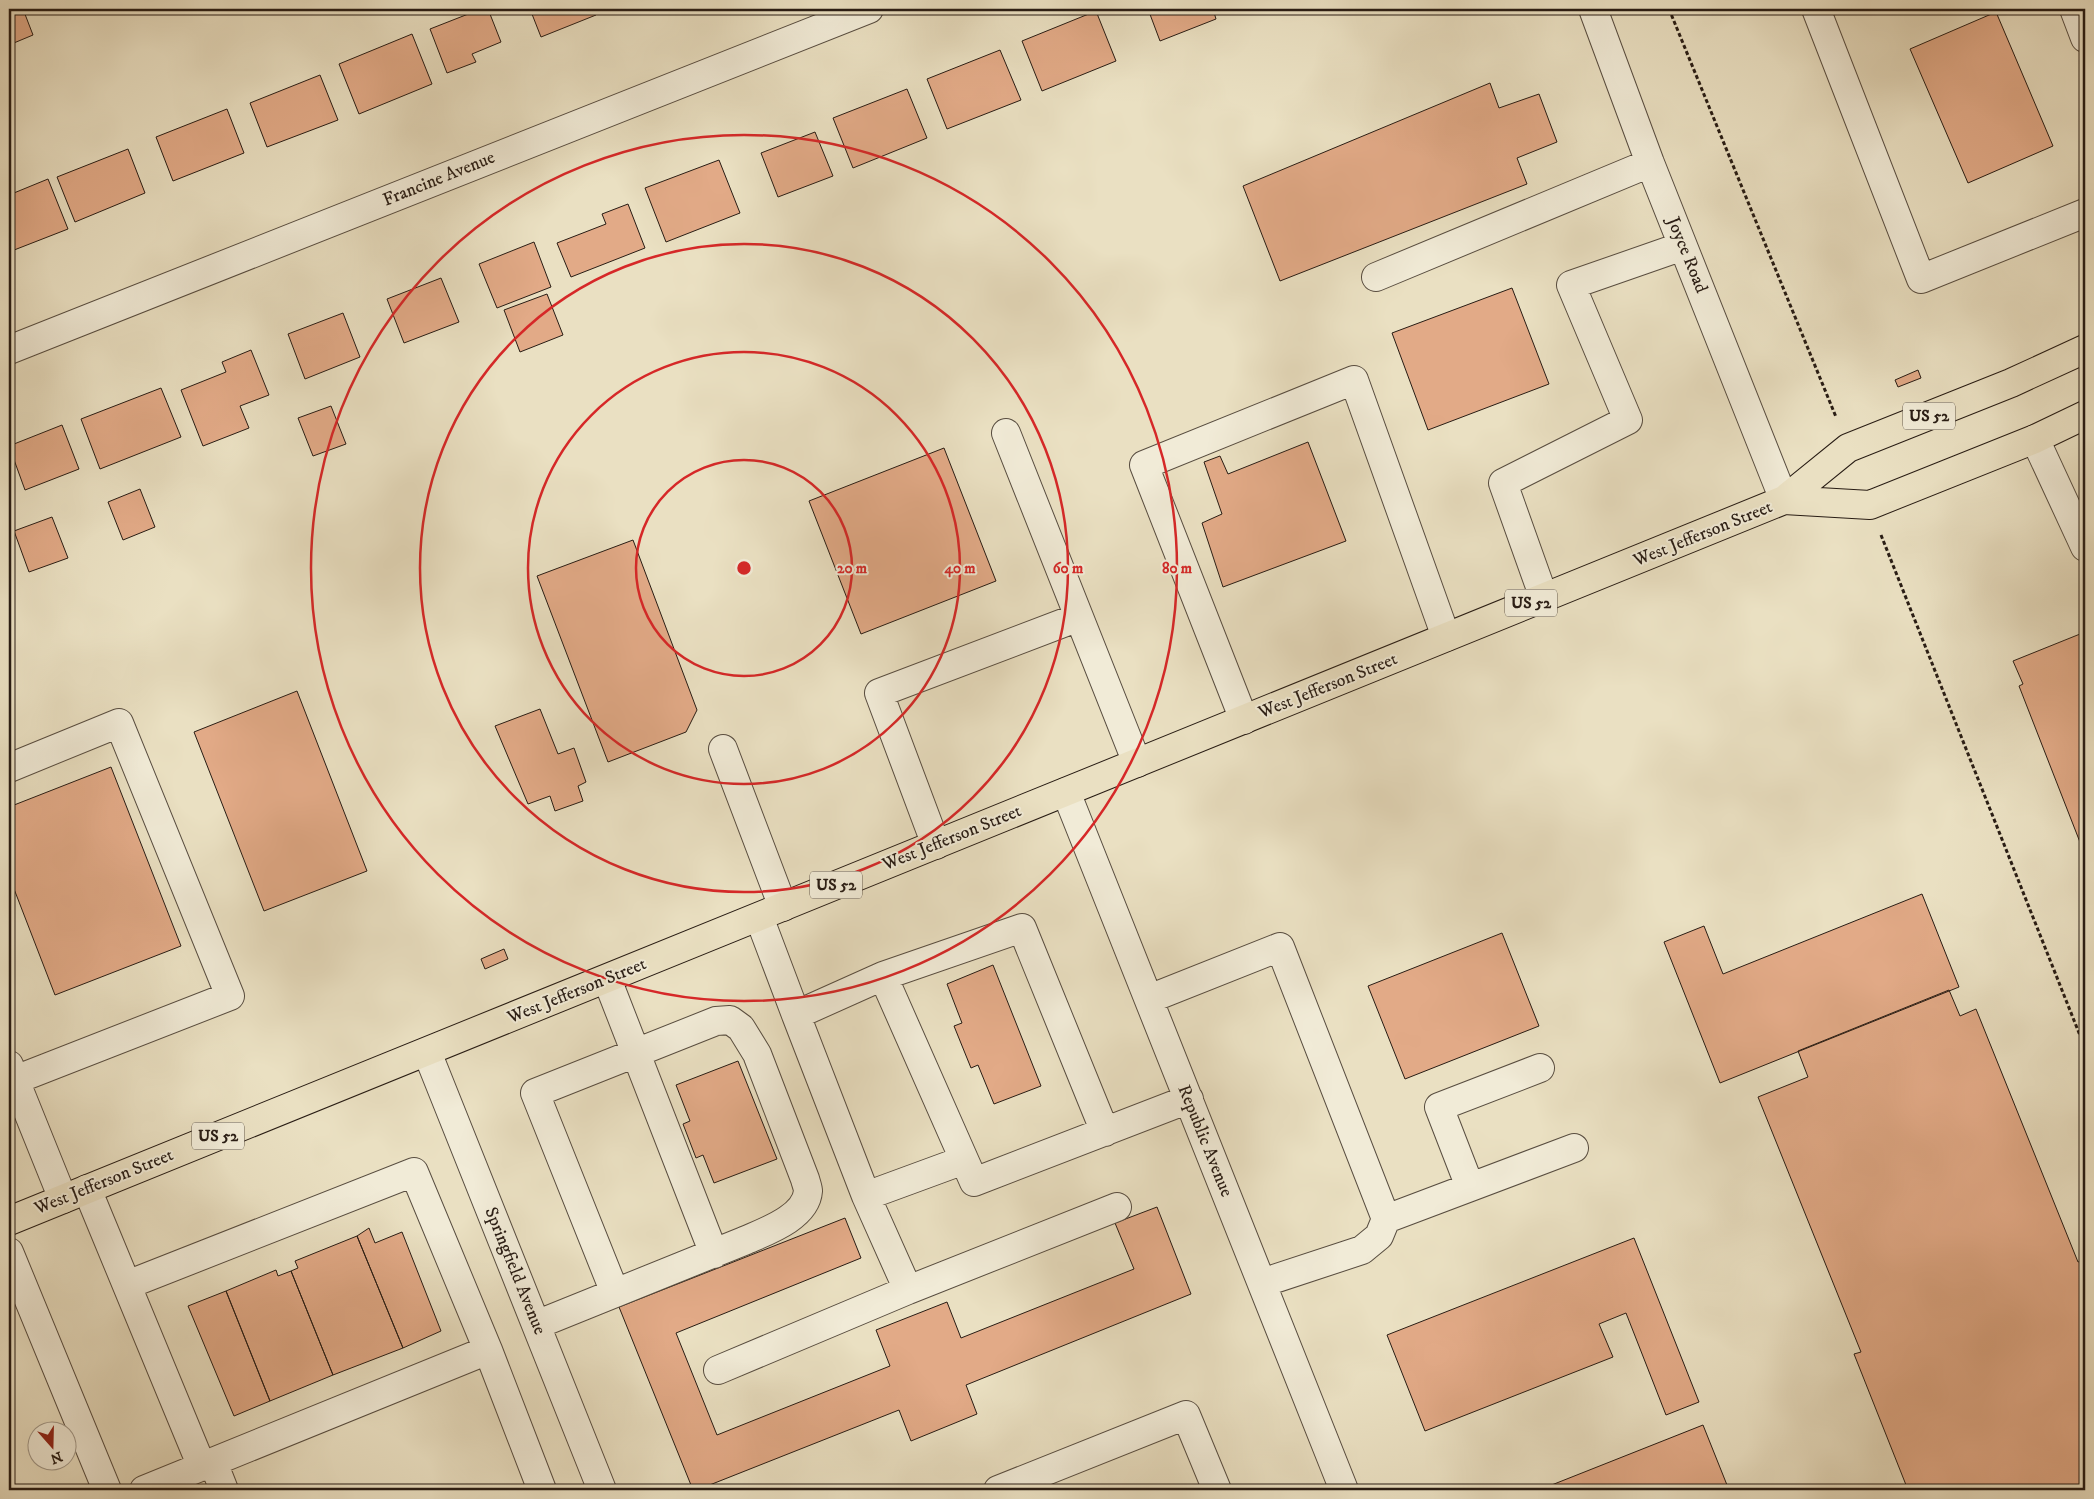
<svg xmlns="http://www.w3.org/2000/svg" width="2094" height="1499" viewBox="0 0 2094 1499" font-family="'IM FELL DW Pica',serif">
<rect width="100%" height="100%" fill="#eae0c2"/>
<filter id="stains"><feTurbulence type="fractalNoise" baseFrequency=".004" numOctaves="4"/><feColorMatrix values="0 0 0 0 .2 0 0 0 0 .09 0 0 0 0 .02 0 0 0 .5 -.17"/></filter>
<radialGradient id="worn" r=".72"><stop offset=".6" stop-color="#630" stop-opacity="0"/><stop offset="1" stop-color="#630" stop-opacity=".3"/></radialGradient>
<path fill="#e2aa87" stroke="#281c14" d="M 9,9 L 23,9 L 33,35 L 9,45 Z
M 481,9 L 488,9 L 501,42 L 472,54 L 476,62 L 447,73 L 430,29 Z
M 530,9 L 593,9 L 596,15 L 541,37 Z
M 1148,9 L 1213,9 L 1216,19 L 1160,41 Z
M 1096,11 L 1116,61 L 1042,91 L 1022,41 Z
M 1996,12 L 2053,146 L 1968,183 L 1910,49 Z
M 412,34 L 432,84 L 359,114 L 339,64 Z
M 1000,50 L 1021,100 L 947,129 L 927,79 Z
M 320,75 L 338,120 L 267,147 L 250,103 Z
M 1490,83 L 1499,108 L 1539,94 L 1557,142 L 1517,158 L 1527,184 L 1280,281 L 1243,186 Z
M 907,89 L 927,138 L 853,168 L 833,118 Z
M 227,109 L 244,153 L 173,181 L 156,137 Z
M 815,132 L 833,176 L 778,197 L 761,153 Z
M 128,149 L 145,193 L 75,222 L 57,177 Z
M 719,160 L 740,213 L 666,242 L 645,188 Z
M 48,179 L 68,229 L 9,252 L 9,195 Z
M 628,204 L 645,248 L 571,277 L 557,243 L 606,224 L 602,214 Z
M 534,242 L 551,287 L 497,308 L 479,264 Z
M 441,278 L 459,322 L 404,343 L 387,299 Z
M 1512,288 L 1549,384 L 1428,430 L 1392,333 Z
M 547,294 L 563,335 L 520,352 L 504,310 Z
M 343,313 L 360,357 L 305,379 L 288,334 Z
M 251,350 L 269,395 L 240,406 L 249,428 L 203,446 L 181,390 L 226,372 L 222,362 Z
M 1918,370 L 1921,378 L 1898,387 L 1895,380 Z
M 161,388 L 181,437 L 100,469 L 81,419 Z
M 331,406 L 346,444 L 313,456 L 298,418 Z
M 62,425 L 79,469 L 25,490 L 9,446 Z
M 1308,442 L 1346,541 L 1223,587 L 1202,523 L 1222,514 L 1204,462 L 1220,456 L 1228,474 Z
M 944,448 L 996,581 L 861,634 L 809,501 Z
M 140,489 L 155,527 L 123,540 L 108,502 Z
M 52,517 L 68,558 L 29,572 L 14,531 Z
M 633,540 L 697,710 L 686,732 L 608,762 L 537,576 Z
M 2085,632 L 2085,855 L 2019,686 L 2023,684 L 2013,661 Z
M 297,691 L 367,871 L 264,911 L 194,732 Z
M 540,709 L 558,754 L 574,748 L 586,782 L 578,786 L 583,801 L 555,811 L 550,796 L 528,804 L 495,726 Z
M 111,767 L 181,946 L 55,995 L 9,876 L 9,807 Z
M 1922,894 L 1959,987 L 1720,1083 L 1664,942 L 1704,926 L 1723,974 Z
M 1502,933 L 1539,1026 L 1405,1079 L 1368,986 Z
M 504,949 L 508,959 L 485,969 L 481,959 Z
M 993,965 L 1041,1086 L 994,1104 L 978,1065 L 971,1068 L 954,1026 L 962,1023 L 947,984 Z
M 1949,990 L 1960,1016 L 1976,1009 L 2078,1262 L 2085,1260 L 2085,1490 L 1908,1490 L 1854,1354 L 1861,1352 L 1758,1097 L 1808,1077 L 1798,1051 Z
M 738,1061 L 777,1159 L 714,1183 L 703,1155 L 696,1158 L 683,1124 L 690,1121 L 676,1085 Z
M 1157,1207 L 1191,1294 L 966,1385 L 977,1414 L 911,1441 L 899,1410 L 697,1490 L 693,1490 L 619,1307 L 845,1218 L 861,1258 L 676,1333 L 717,1435 L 890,1366 L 876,1330 L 947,1302 L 961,1338 L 1134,1269 L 1115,1223 Z
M 369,1228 L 375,1243 L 402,1232 L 441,1331 L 403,1348 L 357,1236 Z
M 357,1236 L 403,1348 L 333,1375 L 291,1271 L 298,1268 L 295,1261 Z
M 1634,1238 L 1699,1402 L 1666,1415 L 1626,1313 L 1599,1324 L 1613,1357 L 1425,1431 L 1387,1335 Z
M 276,1270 L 278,1276 L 291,1271 L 333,1375 L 270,1401 L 226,1291 Z
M 226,1291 L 270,1401 L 234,1416 L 188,1306 Z
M 1703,1425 L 1729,1490 L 1539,1490 Z"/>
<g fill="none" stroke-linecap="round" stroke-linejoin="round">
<defs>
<path id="minor" d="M 1593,9 L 1650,163 L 1784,500
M 1816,9 L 1921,279 L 2085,213
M 2074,9 L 2085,38
M 1376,277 L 1650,163
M 9,350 L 869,9
M 1006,433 L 1137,763
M 2035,439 L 2085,547
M 1544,598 L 1503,483 L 1628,420 L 1571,285 L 1683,246
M 1244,720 L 1144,465 L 1354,380 L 1446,637
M 723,749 L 783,907
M 9,768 L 119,723 L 230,996 L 15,1080
M 1066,792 L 1344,1490
M 936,845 L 879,693 L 1079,617
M 759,917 L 796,1015 L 883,976 L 974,1182 L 1189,1099
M 883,976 L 1022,928 L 1105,1132
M 607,979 L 714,1254
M 1149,999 L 1280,947 L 1386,1219 L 1379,1236 L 1362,1250 L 1262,1283
M 796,1015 L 866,1196 L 964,1160
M 427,1052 L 602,1490
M 9,1065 L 63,1199
M 1470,1187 L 1439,1107 L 1540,1068
M 87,1189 L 202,1467
M 866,1196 L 908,1290 L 1117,1207
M 1386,1219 L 1574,1148
M 9,1252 L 107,1490
M 127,1285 L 414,1172 L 488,1350
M 536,1325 L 744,1241 C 764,1232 806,1218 808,1191 C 808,1188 806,1183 805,1179 L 757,1054 L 741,1028 L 730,1020 L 716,1021 L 535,1093 L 615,1293
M 718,1370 L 908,1290
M 213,1462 L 224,1490
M 144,1490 L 488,1350 L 542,1490
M 998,1490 L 1186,1415 L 1217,1490"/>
<path id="major" d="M 1784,500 L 1870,505 L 2035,439 L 2085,415
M 9,1221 L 1784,500 L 1848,448 L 2011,383 L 2085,349"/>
</defs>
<use href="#minor" stroke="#584d40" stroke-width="30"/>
<use href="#major" stroke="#281c14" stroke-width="30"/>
<path stroke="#281c14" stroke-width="3" stroke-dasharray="4 2.5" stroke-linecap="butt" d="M 1669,9 L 1836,417
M 1881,535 L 2085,1048"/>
<use href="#minor" stroke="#f1ebd7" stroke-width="28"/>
<use href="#major" stroke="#eae0c2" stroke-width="28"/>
</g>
<g fill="none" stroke="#d62828" stroke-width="2.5">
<circle cx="744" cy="568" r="108"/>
<circle cx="744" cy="568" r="216"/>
<circle cx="744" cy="568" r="324"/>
<circle cx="744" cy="568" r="433"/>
</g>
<g text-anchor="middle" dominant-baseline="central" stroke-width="4" stroke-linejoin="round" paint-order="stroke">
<g fill="#f1ebd7" stroke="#645a4e" stroke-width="1">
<rect x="1903" y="402.5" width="52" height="27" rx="4"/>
<rect x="1505" y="589.5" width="52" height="27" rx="4"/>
<rect x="810" y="871.5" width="52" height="27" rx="4"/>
<rect x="192" y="1122.5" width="52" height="27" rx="4"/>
</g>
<g font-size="16" font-weight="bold" fill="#281c14">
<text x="1929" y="416">US 52</text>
<text x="1531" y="603">US 52</text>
<text x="836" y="885">US 52</text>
<text x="218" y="1136">US 52</text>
</g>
<g font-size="18" fill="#281c14" stroke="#f1ebd7">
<text transform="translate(439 179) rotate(-22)">Francine Avenue</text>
<text transform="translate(1687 255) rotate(68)">Joyce Road</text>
<text transform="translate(1703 534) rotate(-22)">West Jefferson Street</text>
<text transform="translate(1328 686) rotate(-22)">West Jefferson Street</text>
<text transform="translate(952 838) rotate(-22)">West Jefferson Street</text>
<text transform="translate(577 991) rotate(-22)">West Jefferson Street</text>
<text transform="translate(1205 1141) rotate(68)">Republic Avenue</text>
<text transform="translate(104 1182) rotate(-22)">West Jefferson Street</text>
<text transform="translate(515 1271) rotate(68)">Springfield Avenue</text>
</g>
</g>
<circle cx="744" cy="568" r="8" fill="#d62828" stroke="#f1ebd7" stroke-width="2.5"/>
<g font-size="15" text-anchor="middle" font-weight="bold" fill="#d62828" stroke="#f1ebd7" stroke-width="4" stroke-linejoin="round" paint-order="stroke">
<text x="852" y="573">20 m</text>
<text x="960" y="573">40 m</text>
<text x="1068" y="573">60 m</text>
<text x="1177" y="573">80 m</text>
</g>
<rect width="2094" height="1499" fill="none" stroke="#eae0c2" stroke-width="30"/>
<rect x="10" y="10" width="2074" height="1479" fill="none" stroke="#281c14" stroke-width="2.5"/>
<rect x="15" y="15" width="2064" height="1469" fill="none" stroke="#281c14"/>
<g transform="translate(52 1446) rotate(160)"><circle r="24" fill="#f1ebd7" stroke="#a19889"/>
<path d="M0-4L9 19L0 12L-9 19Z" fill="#8f2418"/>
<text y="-8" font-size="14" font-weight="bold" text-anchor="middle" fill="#281c14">N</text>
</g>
<rect width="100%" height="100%" filter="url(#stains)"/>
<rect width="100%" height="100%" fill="url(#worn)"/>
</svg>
